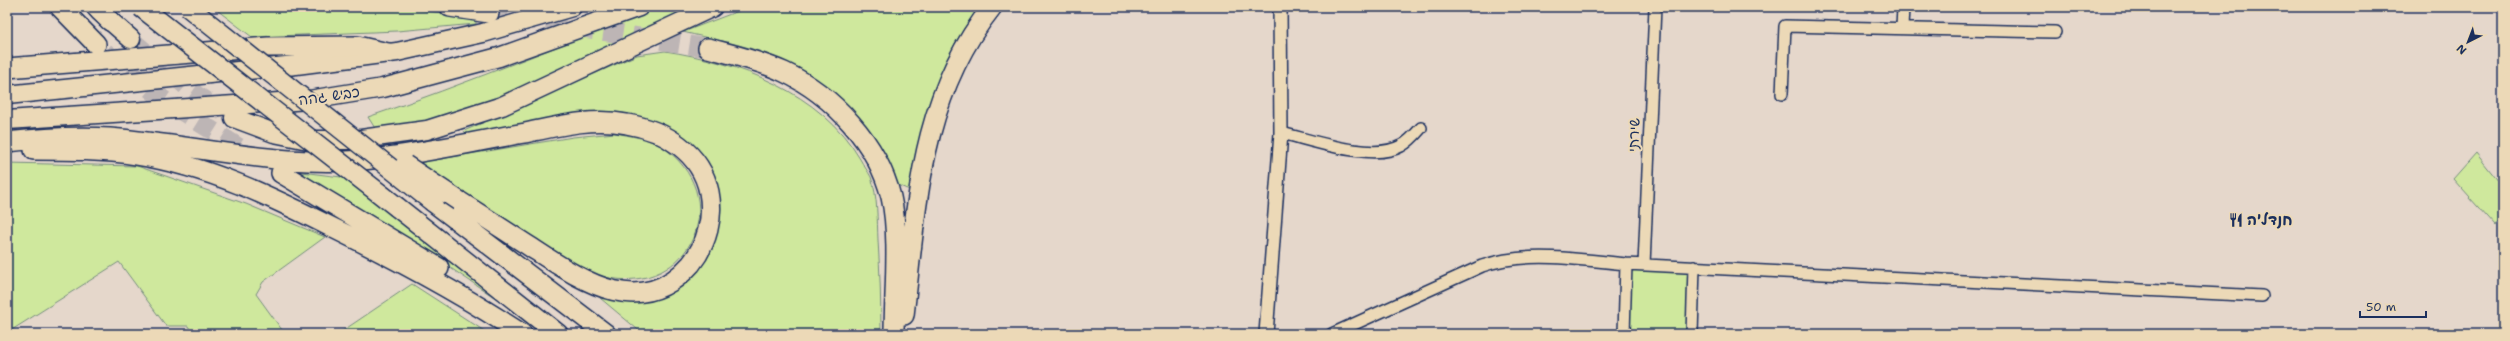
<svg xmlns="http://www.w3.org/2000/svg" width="2510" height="341" viewBox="0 0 2510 341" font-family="'Shantell Sans','Playpen Sans Hebrew',sans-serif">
<rect width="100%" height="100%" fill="#e5d7cb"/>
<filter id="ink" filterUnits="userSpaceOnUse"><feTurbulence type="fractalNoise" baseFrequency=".025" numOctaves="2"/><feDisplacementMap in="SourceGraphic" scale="8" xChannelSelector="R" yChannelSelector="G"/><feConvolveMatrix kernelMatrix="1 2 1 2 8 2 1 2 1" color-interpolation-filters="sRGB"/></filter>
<g filter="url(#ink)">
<path fill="#cfe89d" stroke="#758c7e" d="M 213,7 L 400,7 L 476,18 L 476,24 L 397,31 L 252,37 Z
M 661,7 L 677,7 L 681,14 L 476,108 L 436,122 L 378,133 L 368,117 C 467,84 563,43 661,7 Z
M 749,7 L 980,7 C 936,60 922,124 912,191 L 895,184 C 876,122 828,80 769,55 C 743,44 711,39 683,32 Z
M 665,51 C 738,62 821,92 860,159 C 863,165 868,171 871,177 C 878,197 877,220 878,240 C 880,271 881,303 881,334 L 643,334 L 600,298 L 631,300 L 696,272 L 707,256 L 714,240 L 712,179 L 643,119 L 623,113 L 571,115 L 471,141 L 464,131 L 637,55 Z
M 615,133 C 630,136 648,138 661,146 C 735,195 692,297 604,277 C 578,271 555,252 533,238 C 494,213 454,188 415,163 L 573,137 Z
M 2476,153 L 2503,187 L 2503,219 L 2495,226 L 2453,179 Z
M 7,163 L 137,166 L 246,204 L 325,237 L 263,282 L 256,294 L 285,334 L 193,334 L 188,326 L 166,326 L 119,262 L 7,333 Z
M 285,170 L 349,178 L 515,311 L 410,241 Z
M 1631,269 L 1690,272 L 1687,334 L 1626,334 Z
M 412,284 L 489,334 L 338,334 Z"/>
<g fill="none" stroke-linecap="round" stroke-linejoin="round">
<path stroke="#bdb5b5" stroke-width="18" stroke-dasharray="18 9" stroke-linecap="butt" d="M 131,39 L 190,90 L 223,112"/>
<path stroke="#bdb5b5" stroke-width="19" stroke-dasharray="19 10" stroke-linecap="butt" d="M 489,13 L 708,48
M 105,52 L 164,100 L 254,157"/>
<defs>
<path id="minor" d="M 1902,28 L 1903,7
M 1782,94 L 1785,26 L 2055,32
M 1281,133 C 1312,140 1372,162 1401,146 C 1409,142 1415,135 1421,128
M 1644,265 L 1655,7
M 1332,334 L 1482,266 C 1527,250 1580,260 1626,264 L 2262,296
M 1624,334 L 1626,264
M 1692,334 L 1694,267"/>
<path id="tertiary" d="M 1266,334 L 1281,133 L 1280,7"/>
<path id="trunk" d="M 99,11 L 131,39
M 7,95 L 296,65 L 397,52 L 483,33 L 572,7
M 234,118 L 274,133 L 308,140 L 354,140 L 427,130 L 502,106 L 713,7
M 7,120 L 309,100 L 383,88 L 499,57 L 639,7"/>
<path id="motorway" d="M 60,7 L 96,44
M 96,7 L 110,21
M 450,7 L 489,13
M 708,48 C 734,55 760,61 784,72 C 833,95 878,144 891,197 C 900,236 894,293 894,334
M 7,68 L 268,47 L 357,46 L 388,53
M 7,142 C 42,138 75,136 110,138 C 200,145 289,171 380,158 C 429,152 477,141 525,133 C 558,126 593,117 627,124 C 665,130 701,153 709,192 C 714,217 707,244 691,264 C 640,322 581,280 532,248 C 507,232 483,216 459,201
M 34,150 C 68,150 103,150 137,155 C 208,166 272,197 335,229 C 400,261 462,294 522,334
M 281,173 L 439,268
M 433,202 L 606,334
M 397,207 L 558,334
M 904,315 C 917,205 920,97 992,7"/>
</defs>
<use href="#minor" stroke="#1b2f5e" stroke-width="14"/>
<use href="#tertiary" stroke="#1b2f5e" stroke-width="16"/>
<use href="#trunk" stroke="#1b2f5e" stroke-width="21"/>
<use href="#motorway" stroke="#1b2f5e" stroke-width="22"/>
<use href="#minor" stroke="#ecd9b7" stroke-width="11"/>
<use href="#tertiary" stroke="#ecd9b7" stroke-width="13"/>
<use href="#trunk" stroke="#ecd9b7" stroke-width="18"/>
<use href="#motorway" stroke="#ecd9b7" stroke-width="19"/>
<defs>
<path id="motorway-bridge" d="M 141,7 L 397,207
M 188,7 L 433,202
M 405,165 L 459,201"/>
</defs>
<use href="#motorway-bridge" stroke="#1b2f5e" stroke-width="22" stroke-linecap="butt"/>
<use href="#motorway-bridge" stroke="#ecd9b7" stroke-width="19"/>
</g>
</g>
<defs>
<symbol id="restaurant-bare" viewBox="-9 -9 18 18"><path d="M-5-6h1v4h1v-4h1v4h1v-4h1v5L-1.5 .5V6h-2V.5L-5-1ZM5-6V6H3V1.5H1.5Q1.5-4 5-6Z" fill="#1b2f5e" stroke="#ecd9b7" stroke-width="2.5" paint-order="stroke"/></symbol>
</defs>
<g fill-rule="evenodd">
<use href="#restaurant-bare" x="2226" y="210" width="20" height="20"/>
</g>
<g text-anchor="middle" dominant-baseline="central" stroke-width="4" stroke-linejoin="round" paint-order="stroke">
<g font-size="15" fill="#1b2f5e" stroke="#ecd9b7">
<text transform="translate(329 96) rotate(-8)">כביש גהה</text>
<text transform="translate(1634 135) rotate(-88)">שירתי</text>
</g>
<g font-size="15" font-weight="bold" fill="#1b2f5e" stroke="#ecd9b7" text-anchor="start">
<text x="2247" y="220">חנדל'ה</text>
</g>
</g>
<rect width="2510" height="341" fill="none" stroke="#ecd9b7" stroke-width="24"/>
<rect x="12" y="12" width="2486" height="317" fill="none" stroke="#1b2f5e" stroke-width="1.5" filter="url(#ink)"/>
<g transform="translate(2468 42) rotate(222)" stroke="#ecd9b7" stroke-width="3" paint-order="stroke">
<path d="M0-3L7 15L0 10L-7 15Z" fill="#1b2f5e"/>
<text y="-6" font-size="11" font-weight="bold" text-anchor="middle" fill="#1b2f5e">N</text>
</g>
<path d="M2360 311v6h66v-6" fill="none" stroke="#1b2f5e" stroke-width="2"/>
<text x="2366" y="311" font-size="12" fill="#1b2f5e" stroke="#ecd9b7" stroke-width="3" paint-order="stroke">50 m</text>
</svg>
